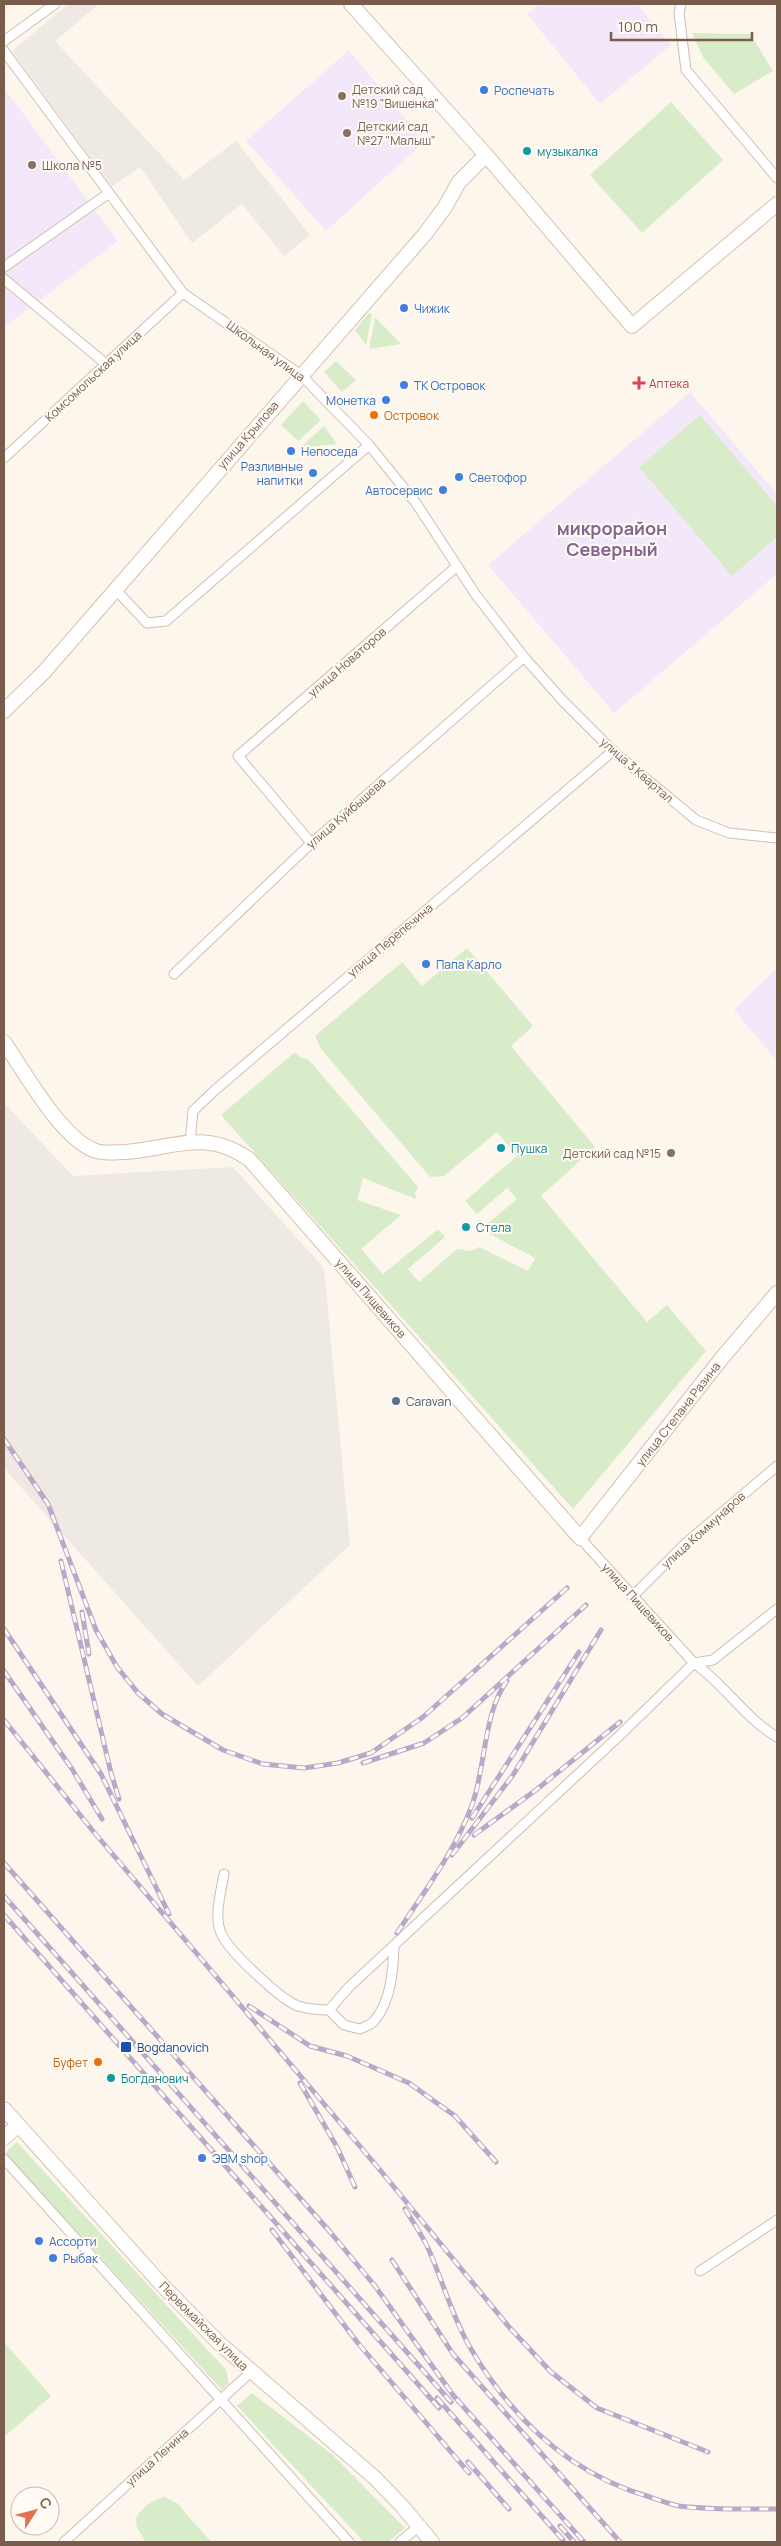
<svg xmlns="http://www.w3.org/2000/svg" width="781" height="2546" viewBox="0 0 781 2546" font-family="Manrope,sans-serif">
<rect width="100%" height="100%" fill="#fdf6ec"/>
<path fill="#efe9e4" d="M 68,4 L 99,4 L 55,41 L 184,180 L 236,141 L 310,235 L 284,256 L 242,204 L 192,243 L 140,167 L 112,187 L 12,51 Z
M 4,1103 L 73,1176 L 233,1167 L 324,1268 L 350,1545 L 198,1686 L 4,1468 Z"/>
<path fill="#f3e8fa" d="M 540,4 L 637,4 L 671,45 L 600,104 L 527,14 Z
M 349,50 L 424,142 L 326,231 L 246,141 Z
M 4,88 L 118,241 L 4,327 Z
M 690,392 L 777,494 L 777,574 L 614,713 L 488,565 Z
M 777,968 L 777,1061 L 734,1010 Z"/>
<path fill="#d8ecc9" d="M 692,33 L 750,34 L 773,71 L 734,94 L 703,57 Z
M 671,102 L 723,160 L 642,233 L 590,175 Z
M 369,313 L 372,314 L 366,345 L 355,330 Z
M 375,317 L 401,344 L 369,349 Z
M 336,361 L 356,380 L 342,392 L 324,372 Z
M 303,401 L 321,420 L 298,441 L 281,425 Z
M 700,415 L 777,506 L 777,537 L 732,576 L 639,467 Z
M 324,426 L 337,444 L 307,447 L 303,445 Z
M 467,948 L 533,1026 L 511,1046 L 595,1147 L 541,1196 L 647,1322 L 667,1305 L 706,1351 L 573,1509 L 221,1115 L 295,1052 L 301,1058 L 308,1059 L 418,1187 L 415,1192 L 416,1199 L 363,1178 L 357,1200 L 401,1215 L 361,1249 L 383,1274 L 438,1229 L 445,1237 L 408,1269 L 419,1282 L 457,1249 L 471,1251 L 479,1247 L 528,1271 L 535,1258 L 488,1233 L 487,1224 L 517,1199 L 507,1188 L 477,1214 L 465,1201 L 517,1156 L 497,1132 L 444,1176 L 430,1177 L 321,1049 L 315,1036 L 402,962 L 422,986 Z
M 17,2142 L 226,2370 L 229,2383 L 222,2390 L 5,2153 Z
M 4,2342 L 51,2396 L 4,2437 Z
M 252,2393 L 334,2456 L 405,2528 L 388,2542 L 364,2542 L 237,2406 Z
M 165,2497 L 177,2503 L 211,2542 L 146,2542 L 137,2528 L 136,2518 C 142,2507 153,2499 165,2497 Z"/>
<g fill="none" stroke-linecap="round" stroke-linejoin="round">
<defs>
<path id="street" d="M 681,4 L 679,13 L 686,70 L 777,178
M 4,41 L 55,4
M 4,51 L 183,293 L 301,375 L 369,445 L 416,503 L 476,595 L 524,657 L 563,701 L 613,751 L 696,820 L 729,833 L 777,838
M 4,267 L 109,193
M 4,279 L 106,364
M 4,458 L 183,293
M 115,589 L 147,623 L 166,621 L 369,445
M 312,844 L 238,756 L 456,567
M 174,974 L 304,850 L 524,657
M 190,1142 L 193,1111 L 215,1090 L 613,751
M 580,1538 L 694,1663 C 724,1684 745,1718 777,1737
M 632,1597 L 686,1543 L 777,1466
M 694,1663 L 713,1660 L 777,1609
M 224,1874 C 221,1892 213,1918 222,1935 C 230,1952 281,2000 298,2006 C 308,2009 318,2010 329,2010 L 349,1987 L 618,1737 L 694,1663
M 329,2010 L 344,2025 L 360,2029 C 364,2027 371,2025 374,2021 C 391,2002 393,1971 394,1947
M 4,2159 L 349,2542
M 700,2271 L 777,2220
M 64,2542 L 251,2372
M 400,2542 L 419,2526"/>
<path id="secondary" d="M 351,4 L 486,155 L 632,326 L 777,204
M 4,711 L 44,672 L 425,234 L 445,207 L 459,182 L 486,155
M 4,1042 C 24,1071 61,1139 96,1151 C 105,1154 117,1152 126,1152 C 174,1148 206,1128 250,1160 L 580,1538 L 722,1358 L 777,1293
M 4,2109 L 162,2285 L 219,2343 L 375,2478 L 402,2506 L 432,2542
M 4,2138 L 18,2125"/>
</defs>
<use href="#street" stroke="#d1beb0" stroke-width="11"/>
<use href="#secondary" stroke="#d6c0b0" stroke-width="16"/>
<use href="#street" stroke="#fff" stroke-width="9"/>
<use href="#secondary" stroke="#fff" stroke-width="14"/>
<defs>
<path id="rail" d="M 4,1439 L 48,1504 L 96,1630 L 117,1667 L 138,1693 L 162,1714 L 223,1750 L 263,1764 L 304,1768 L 338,1763 L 371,1753 L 423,1717 L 567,1588
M 61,1561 L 111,1773 L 119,1799
M 82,1612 L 89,1654
M 4,1629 L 101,1774 L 169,1914
M 4,1671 L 72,1769 L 102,1819
M 4,1720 L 93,1831 L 380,2170 L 509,2327 L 551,2372 L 597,2408 L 708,2452
M 363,1763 L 424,1743 L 462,1718 L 586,1605
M 472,1818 L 579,1652
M 474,1835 L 536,1790 L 620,1722
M 452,1855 L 513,1775 L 601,1630
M 4,1863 L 331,2233 L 375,2286 L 453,2395 L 584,2542
M 4,1896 L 451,2402
M 4,1915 L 439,2408
M 397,1933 C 424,1892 455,1851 472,1805 C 486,1767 483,1713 507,1681
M 249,2006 L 310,2046 L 347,2056 L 409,2083 L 455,2116 L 496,2162
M 300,2083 L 337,2147 L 355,2187
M 405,2209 C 413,2222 422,2235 428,2248 C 443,2281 452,2317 471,2349 C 513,2420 570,2474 650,2497 C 659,2500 669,2504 679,2506 C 711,2510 745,2509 777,2509
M 272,2230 L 357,2342 L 469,2473
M 392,2260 L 453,2354 L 620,2542
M 437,2398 L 563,2540
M 468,2462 L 509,2509
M 560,2526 L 574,2542"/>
</defs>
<use href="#rail" stroke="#b9a8c9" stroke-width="5"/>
<use href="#rail" stroke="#fffaf3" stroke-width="3" stroke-dasharray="9" stroke-linecap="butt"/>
</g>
<g fill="#3f7fe0" stroke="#fffaf3" stroke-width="2">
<circle cx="484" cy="90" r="5"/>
<circle cx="404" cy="308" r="5"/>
<circle cx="404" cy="385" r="5"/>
<circle cx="386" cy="400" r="5"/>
<circle cx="291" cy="451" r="5"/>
<circle cx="313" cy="473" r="5"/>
<circle cx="459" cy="477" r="5"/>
<circle cx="443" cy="490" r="5"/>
<circle cx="426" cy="964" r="5"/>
<circle cx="202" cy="2158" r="5"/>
<circle cx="39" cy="2241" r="5"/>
<circle cx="53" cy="2258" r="5"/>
</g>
<g fill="#8d6e63" stroke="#fffaf3" stroke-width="2">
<circle cx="342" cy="96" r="5"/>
<circle cx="347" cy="133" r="5"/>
<circle cx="32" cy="165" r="5"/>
<circle cx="671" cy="1153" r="5"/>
</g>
<g fill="#0f9aa8" stroke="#fffaf3" stroke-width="2">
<circle cx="527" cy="151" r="5"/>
<circle cx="501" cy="1148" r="5"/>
<circle cx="466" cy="1227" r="5"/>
<circle cx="111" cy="2078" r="5"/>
</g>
<path fill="#e0444e" stroke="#fffaf3" stroke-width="2" d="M636.5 375.5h5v5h5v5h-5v5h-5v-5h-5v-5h5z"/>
<g fill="#e8710a" stroke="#fffaf3" stroke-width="2">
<circle cx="374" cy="415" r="5"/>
<circle cx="98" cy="2062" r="5"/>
</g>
<circle fill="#5c6f8a" stroke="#fffaf3" stroke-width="2" cx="396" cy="1401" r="5"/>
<rect fill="#1a4fb4" stroke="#fffaf3" stroke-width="2" x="120" y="2041" width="12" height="12" rx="2.5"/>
<g text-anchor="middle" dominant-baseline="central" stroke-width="4" stroke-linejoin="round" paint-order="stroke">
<g font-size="12" fill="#785e54" stroke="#fffaf3" text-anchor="start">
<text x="352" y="89">Детский сад<tspan x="352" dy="14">№19 "Вишенка"</tspan></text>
<text x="357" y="126">Детский сад<tspan x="357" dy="14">№27 "Малыш"</tspan></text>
<text x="42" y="165">Школа №5</text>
<text x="661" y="1153" text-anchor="end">Детский сад №15</text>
</g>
<g font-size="12" fill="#366cbe" stroke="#fffaf3" text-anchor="start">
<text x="494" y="90">Роспечать</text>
<text x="414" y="308">Чижик</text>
<text x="414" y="385">ТК Островок</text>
<text x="376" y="400" text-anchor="end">Монетка</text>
<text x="301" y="451">Непоседа</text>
<text x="303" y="466" text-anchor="end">Разливные<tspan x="303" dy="14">напитки</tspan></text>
<text x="469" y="477">Светофор</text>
<text x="433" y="490" text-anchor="end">Автосервис</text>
<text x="436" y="964">Папа Карло</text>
<text x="212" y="2158">ЭВМ shop</text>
<text x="49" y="2241">Ассорти</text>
<text x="63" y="2258">Рыбак</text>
</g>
<g font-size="12" fill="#0d838f" stroke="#fffaf3" text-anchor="start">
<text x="537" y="151">музыкалка</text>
<text x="511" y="1148">Пушка</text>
<text x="476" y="1227">Стела</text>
<text x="121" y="2078">Богданович</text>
</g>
<g font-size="12" fill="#7a5c4d" stroke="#fffaf3">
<text transform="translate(266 351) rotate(36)">Школьная улица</text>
<text transform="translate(93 376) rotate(-43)">Комсомольская улица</text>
<text transform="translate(248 435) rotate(-49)">улица Крылова</text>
<text transform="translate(347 662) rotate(-41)">улица Новаторов</text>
<text transform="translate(637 770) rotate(41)">улица 3 Квартал</text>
<text transform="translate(346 813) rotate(-41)">улица Куйбышева</text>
<text transform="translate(390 940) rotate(-40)">улица Перепечина</text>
<text transform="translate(371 1298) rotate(49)">улица Пищевиков</text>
<text transform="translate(678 1414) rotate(-52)">улица Степана Разина</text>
<text transform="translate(703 1530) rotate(-42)">улица Коммунаров</text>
<text transform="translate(638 1602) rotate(48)">улица Пищевиков</text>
<text transform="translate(204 2326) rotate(45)">Первомайская улица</text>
<text transform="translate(157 2457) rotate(-42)">улица Ленина</text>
</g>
<g font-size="12" fill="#be3a42" stroke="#fffaf3" text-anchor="start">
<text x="649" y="383">Аптека</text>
</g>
<g font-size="12" fill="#c56008" stroke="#fffaf3" text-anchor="start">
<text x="384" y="415">Островок</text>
<text x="88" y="2062" text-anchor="end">Буфет</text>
</g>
<g font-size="12" fill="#4e5e75" stroke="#fffaf3" text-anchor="start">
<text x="406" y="1401">Caravan</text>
</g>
<g font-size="12" fill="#164399" stroke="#fffaf3" text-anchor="start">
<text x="137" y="2047">Bogdanovich</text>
</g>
<g font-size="18" font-weight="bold" fill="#846695" stroke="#fffaf3">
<text x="612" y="528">микрорайон<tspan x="612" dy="21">Северный</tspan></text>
</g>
</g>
<rect width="781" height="2546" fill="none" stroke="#7a5c4d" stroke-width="10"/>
<g transform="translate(35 2511) rotate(54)"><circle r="24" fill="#fffaf3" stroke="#cabbb1"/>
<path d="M0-4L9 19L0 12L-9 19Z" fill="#e76f51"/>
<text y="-8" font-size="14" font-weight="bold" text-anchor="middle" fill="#7a5c4d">С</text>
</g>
<path d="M611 32v8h141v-8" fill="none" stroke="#7a5c4d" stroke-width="2.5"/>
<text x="618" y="32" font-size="15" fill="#7a5c4d" stroke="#fffaf3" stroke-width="4" paint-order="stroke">100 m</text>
</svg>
